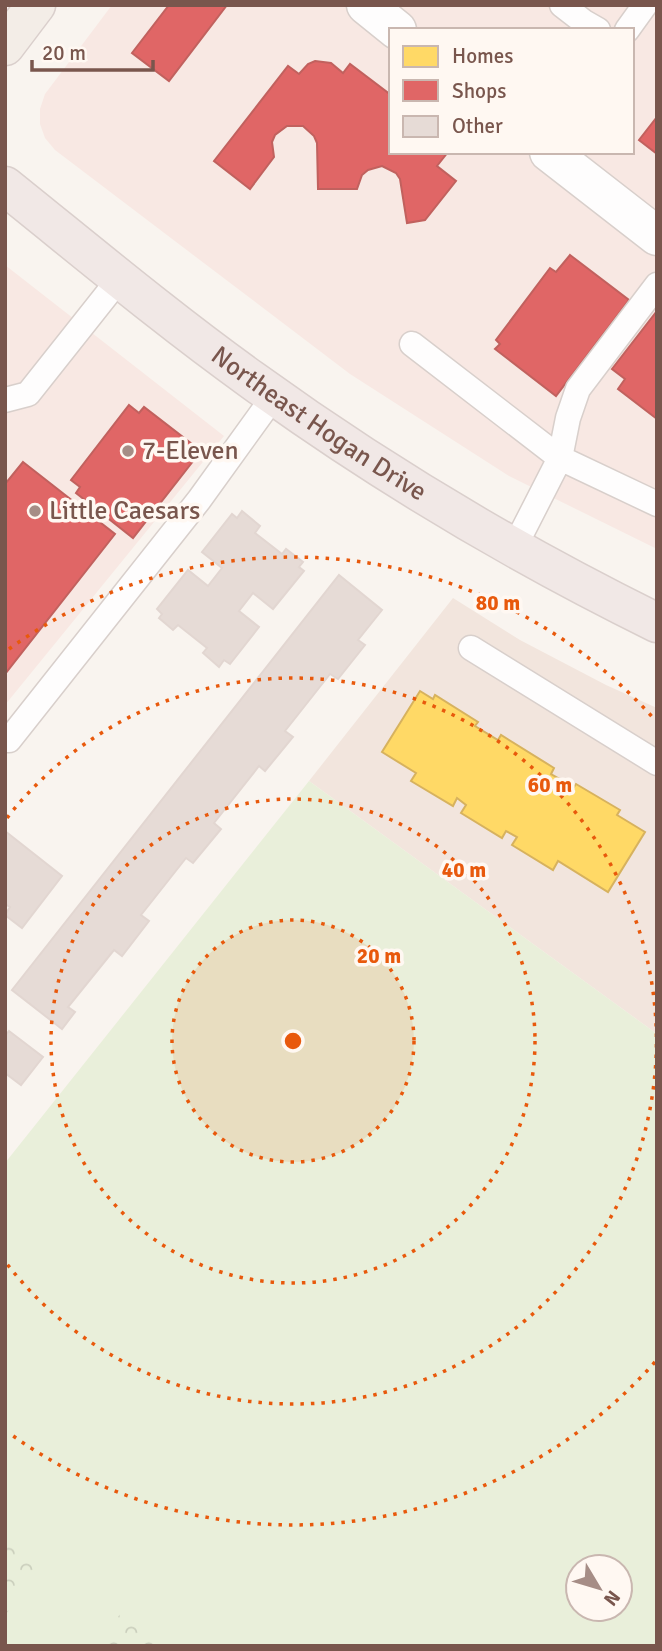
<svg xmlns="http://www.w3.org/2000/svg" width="662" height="1651" viewBox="0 0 662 1651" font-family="Signika,sans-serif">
<defs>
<pattern id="park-crowns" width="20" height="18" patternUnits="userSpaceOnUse" patternTransform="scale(1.75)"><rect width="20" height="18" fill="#e9efda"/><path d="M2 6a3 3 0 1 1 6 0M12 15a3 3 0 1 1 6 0" fill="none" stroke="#cbcfbd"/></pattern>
</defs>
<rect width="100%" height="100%" fill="#f9f4ef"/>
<path fill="#f2e5dd" d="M 453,598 L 520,640 L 606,685 L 657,708 L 657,1034 L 309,781 Z"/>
<path fill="#f8e8e3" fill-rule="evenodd" d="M 112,5 L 657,5 L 657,549 L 509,476 L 350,374 L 55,150 L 45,138 L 40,124 L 40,109 L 45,94 ZM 391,30 L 632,30 L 632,152 L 391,152 Z
M 5,265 L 224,436 L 5,705 Z"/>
<path fill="#e9efda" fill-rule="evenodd" d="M 309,781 L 657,1034 L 657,1646 L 5,1646 L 5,1163 ZM 578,1567 L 620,1567 L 620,1609 L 578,1609 Z"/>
<path fill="url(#park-crowns)" d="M 5,1525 L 46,1567 L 5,1615 Z
M 127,1605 L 173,1646 L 96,1646 Z"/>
<path fill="#ffd966" stroke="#d7b25e" stroke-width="2" d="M 420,691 L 433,699 L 435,695 L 478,722 L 475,726 L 498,740 L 501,735 L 554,768 L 551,774 L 574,787 L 576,784 L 620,810 L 617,815 L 645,832 L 608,892 L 558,861 L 553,870 L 512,845 L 517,837 L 506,831 L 502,838 L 461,813 L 466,805 L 457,798 L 453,806 L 411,781 L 416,773 L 382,752 Z"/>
<path fill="#e06666" stroke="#c1615e" stroke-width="2" d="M 169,5 L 227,5 L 169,81 L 132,53 Z
M 315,61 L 331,63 L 343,73 L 350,64 L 391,95 L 391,152 L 448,152 L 437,166 L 456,181 L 425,220 L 407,223 L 400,179 L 396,173 L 382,166 L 368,170 L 362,175 L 357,189 L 318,189 L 317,143 L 314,136 L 303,126 L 287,126 L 275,135 L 272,142 L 274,157 L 250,189 L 214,161 L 288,66 L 299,74 L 308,64 Z
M 657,117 L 657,154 L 639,140 Z
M 570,255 L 629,300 L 556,396 L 495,349 L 500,344 L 496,340 L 550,268 L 556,272 Z
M 657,311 L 657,419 L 618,389 L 625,379 L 612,369 Z
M 129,405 L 139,413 L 144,407 L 201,451 L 133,538 L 76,493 L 80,487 L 71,480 Z
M 23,462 L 115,534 L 5,674 L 5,484 Z"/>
<path fill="#e6dbd6" stroke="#e2d6d1" stroke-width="2" d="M 242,511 L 260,526 L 255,533 L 282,554 L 286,549 L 303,562 L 299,567 L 304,571 L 273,609 L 253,593 L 239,611 L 259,627 L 230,664 L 224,660 L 219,667 L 203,653 L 207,648 L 178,625 L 173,630 L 159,618 L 162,614 L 157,609 L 188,570 L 208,586 L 222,568 L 202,552 L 232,514 L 237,518 Z
M 339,575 L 382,610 L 358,640 L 365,645 L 338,679 L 330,674 L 285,731 L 293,737 L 265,771 L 259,766 L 214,823 L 221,829 L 193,863 L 186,858 L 141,915 L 149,921 L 122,956 L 114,950 L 68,1007 L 75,1012 L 62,1029 L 12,990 Z
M 5,831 L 62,876 L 22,928 L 5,915 L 10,907 L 5,904 Z
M 9,1031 L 43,1057 L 21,1085 L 5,1073 L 5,1036 Z"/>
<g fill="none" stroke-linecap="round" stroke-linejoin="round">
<defs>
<path id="lane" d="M 562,5 L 584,22 L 598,30
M 627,30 L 645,5
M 412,344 L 560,458 L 657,504
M 5,400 L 28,394 L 120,278
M 514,548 L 560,458 L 568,418 L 578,389 L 657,285
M 471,648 L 657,763
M 5,740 L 9,740 L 199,500 L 274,396"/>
<path id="street" d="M 366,5 L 397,30
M 549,152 L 657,236"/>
<path id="primary" d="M 5,46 L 36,5"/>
<g id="highway">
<path id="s1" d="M 5,186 C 86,251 167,319 252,380 C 379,472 515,553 657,623"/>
</g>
</defs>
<use href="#lane" stroke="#d8cfcb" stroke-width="27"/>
<use href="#street" stroke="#d8cfcb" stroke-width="41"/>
<use href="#primary" stroke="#dacfcc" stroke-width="41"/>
<use href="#highway" stroke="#dacfcc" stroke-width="41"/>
<use href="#lane" stroke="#fefdfd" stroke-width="24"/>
<use href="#street" stroke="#fefdfd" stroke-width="38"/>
<use href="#primary" stroke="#f3ede7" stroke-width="38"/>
<use href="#highway" stroke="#f1e8e6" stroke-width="38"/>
</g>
<circle cx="293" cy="1041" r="121" fill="#e8590c" fill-opacity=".12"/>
<g fill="none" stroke="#e8590c" stroke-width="3.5" stroke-dasharray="3.5 7">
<circle cx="293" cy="1041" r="121"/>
<circle cx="293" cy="1041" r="242"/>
<path d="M7 818A363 363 0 1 1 7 1264"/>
<path d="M655 1362A484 484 0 0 1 9 1433M9 649A484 484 0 0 1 655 720"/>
</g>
<g fill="#a68d86" stroke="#fff8f2" stroke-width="2.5">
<circle cx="128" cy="451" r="7"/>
<circle cx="35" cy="511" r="7"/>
</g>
<g text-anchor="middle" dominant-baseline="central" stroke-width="7" stroke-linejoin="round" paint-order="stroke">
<g font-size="26" fill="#79564d" stroke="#fff8f2">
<text stroke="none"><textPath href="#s1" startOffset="394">Northeast Hogan Drive</textPath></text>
</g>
<g font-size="26" fill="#79564d" stroke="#fff8f2" text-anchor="start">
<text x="142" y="451">7-Eleven</text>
<text x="49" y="511">Little Caesars</text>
</g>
</g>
<circle cx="293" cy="1041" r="10" fill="#e8590c" stroke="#fff8f2" stroke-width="3.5"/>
<g font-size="21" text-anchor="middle" font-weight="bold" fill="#e8590c" stroke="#fff8f2" stroke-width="7" stroke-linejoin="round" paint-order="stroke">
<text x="498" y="610">80 m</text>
<text x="550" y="792">60 m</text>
<text x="464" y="877">40 m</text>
<text x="379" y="963">20 m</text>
</g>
<rect width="662" height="1651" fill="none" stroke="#79564d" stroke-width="14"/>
<rect x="389" y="28" width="245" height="126" fill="#fff8f2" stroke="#c9b7b0" stroke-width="2"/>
<rect x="403" y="46" width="35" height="21" fill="#ffd966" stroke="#c9b7b0" stroke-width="2"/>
<text x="452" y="63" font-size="21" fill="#79564d">Homes</text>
<rect x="403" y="80" width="35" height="21" fill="#e06666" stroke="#c9b7b0" stroke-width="2"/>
<text x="452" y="98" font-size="21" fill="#79564d">Shops</text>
<rect x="403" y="116" width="35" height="21" fill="#e6dbd6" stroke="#c9b7b0" stroke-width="2"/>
<text x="452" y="133" font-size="21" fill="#79564d">Other</text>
<g transform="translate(599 1588) rotate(128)"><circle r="33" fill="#fff8f2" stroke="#c9b7b0" stroke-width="2"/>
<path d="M0-5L12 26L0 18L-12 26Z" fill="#a68d86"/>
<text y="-10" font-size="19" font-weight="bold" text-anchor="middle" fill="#79564d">N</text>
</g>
<path d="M32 60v10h121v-10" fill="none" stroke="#79564d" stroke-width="3.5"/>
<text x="42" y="60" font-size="21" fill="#79564d" stroke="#fff8f2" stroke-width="5" paint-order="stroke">20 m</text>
</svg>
